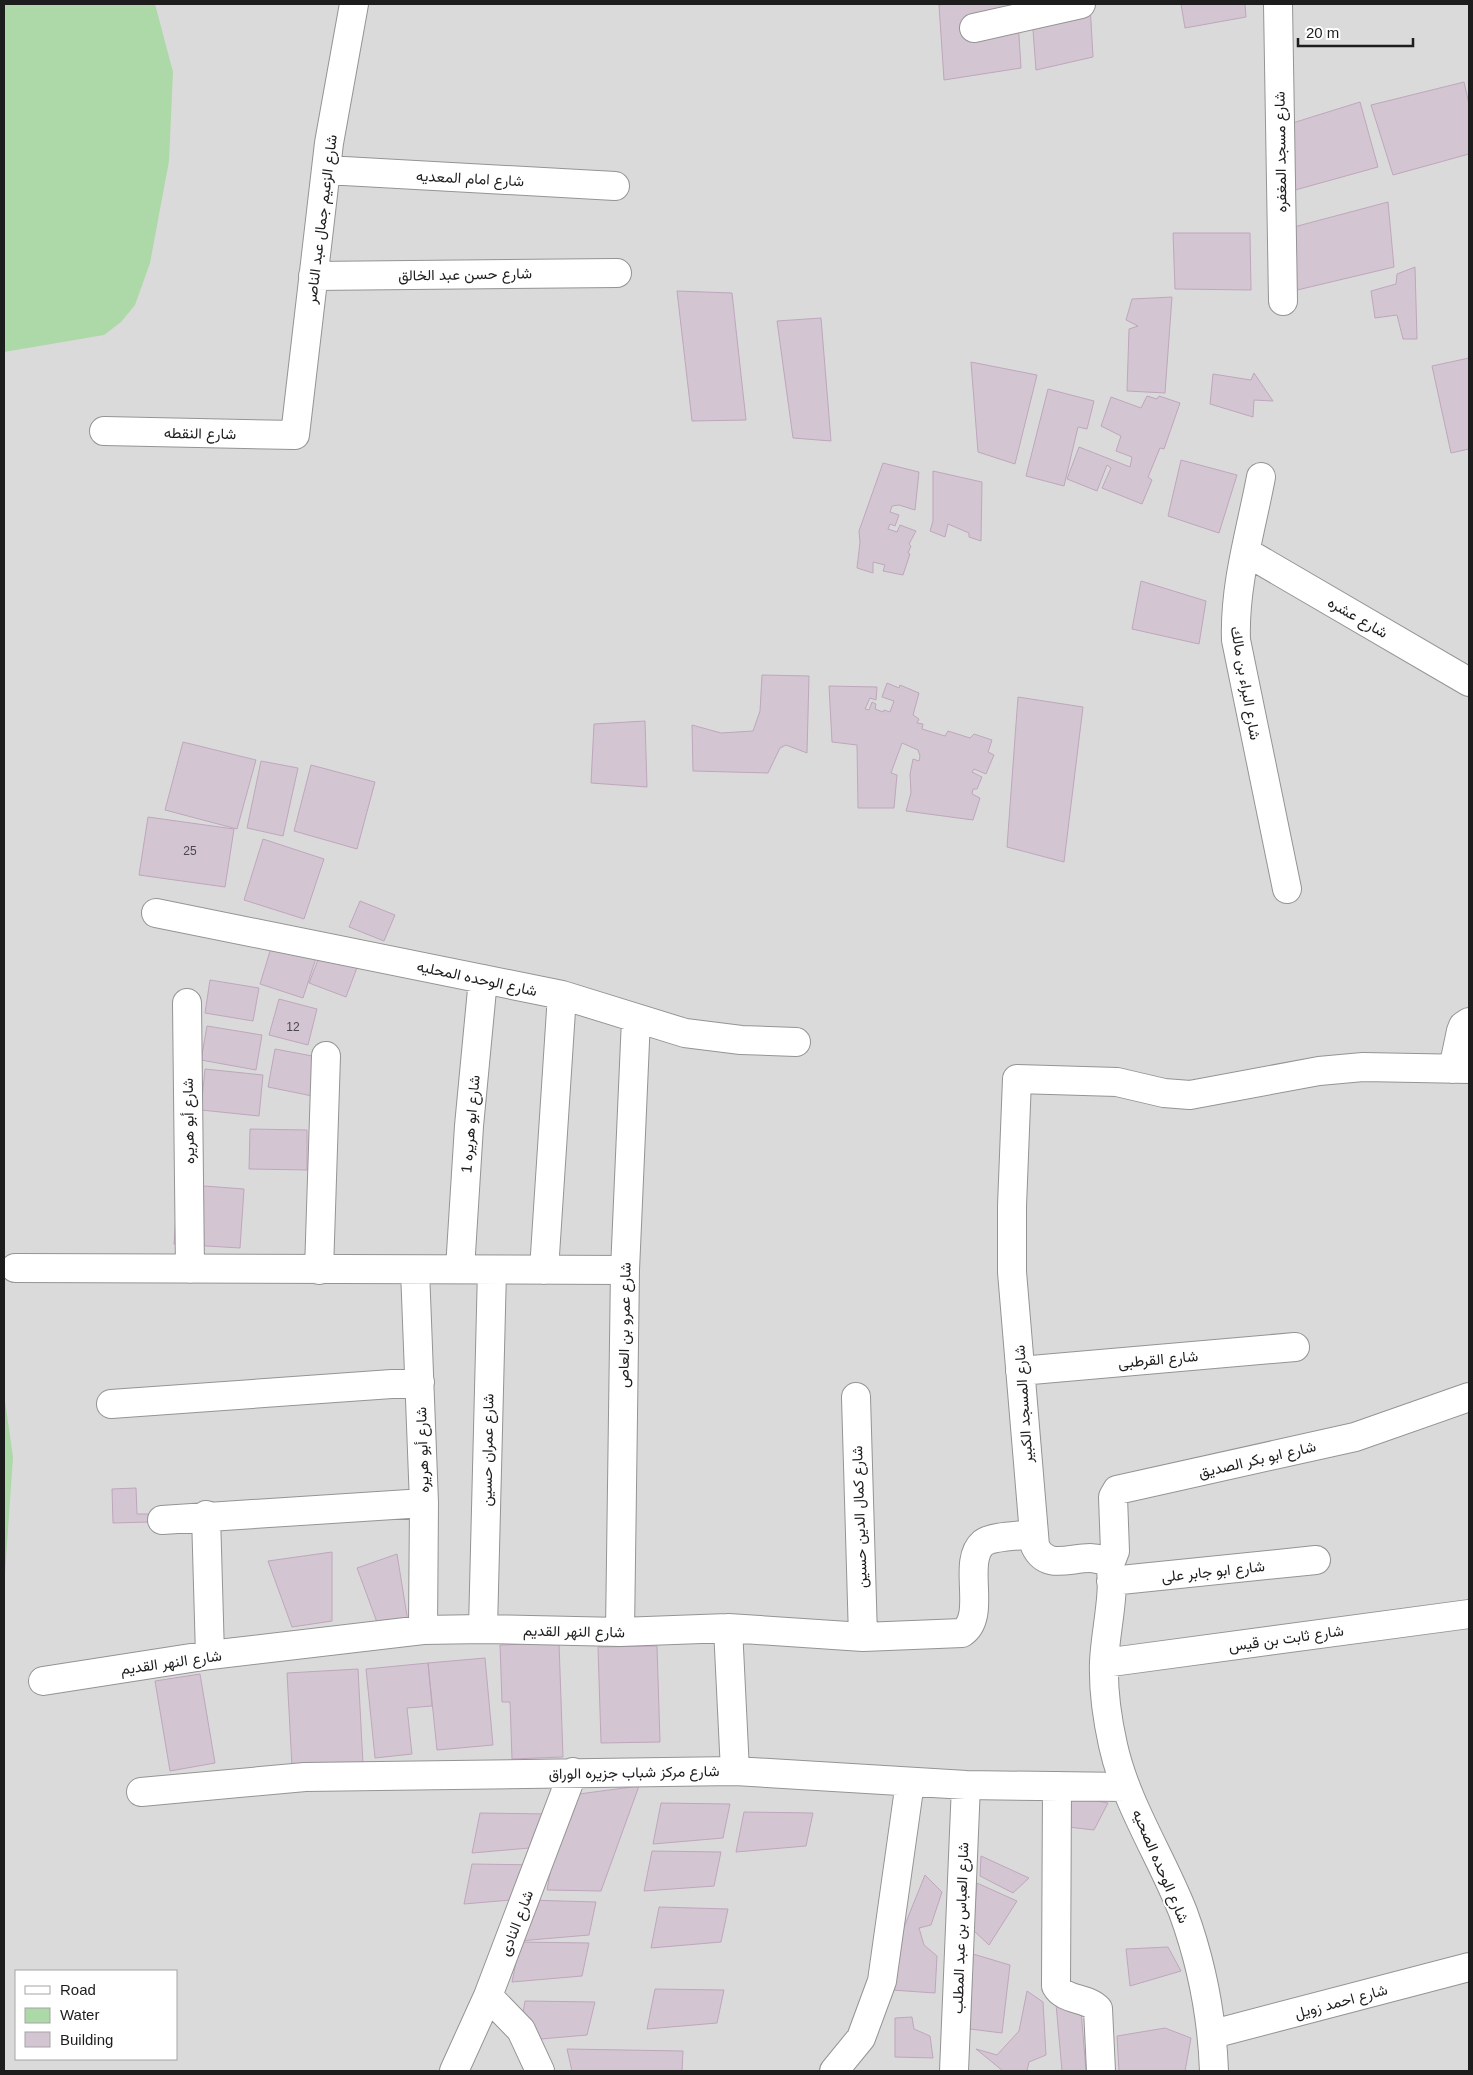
<svg xmlns="http://www.w3.org/2000/svg" width="1473" height="2075" viewBox="0 0 1473 2075" font-family="Arial,Vazirmatn,sans-serif">
<rect width="100%" height="100%" fill="#ede4ea"/>
<path fill="#dbdadb" fill-rule="evenodd" d="M 4,4 L 1469,4 L 1469,2071 L 4,2071 ZM 16,1971 L 176,1971 L 176,2059 L 16,2059 Z"/>
<path fill="#add8a7" d="M 4,4 L 155,4 L 173,72 L 169,161 L 150,263 L 135,305 L 121,322 L 104,335 L 4,352 Z
M 4,1394 L 13,1457 L 4,1588 Z"/>
<path fill="#d3c5d2" stroke="#bea7bc" d="M 945,4 L 1017,4 L 1021,68 L 944,80 L 939,5 Z
M 1031,4 L 1090,4 L 1093,57 L 1036,70 Z
M 1181,4 L 1245,4 L 1246,17 L 1185,28 Z
M 1464,82 L 1469,104 L 1469,154 L 1393,175 L 1371,105 Z
M 1360,102 L 1378,167 L 1288,192 L 1270,130 Z
M 1388,202 L 1394,267 L 1293,291 L 1290,228 Z
M 1173,233 L 1250,233 L 1251,290 L 1175,289 Z
M 1415,267 L 1417,339 L 1403,339 L 1397,315 L 1375,318 L 1371,291 L 1396,284 L 1397,274 Z
M 677,291 L 732,293 L 746,420 L 692,421 Z
M 1172,297 L 1165,393 L 1127,391 L 1129,329 L 1138,326 L 1126,320 L 1132,299 Z
M 821,318 L 831,441 L 793,438 L 777,321 Z
M 1469,358 L 1469,449 L 1451,453 L 1432,366 Z
M 971,362 L 1037,375 L 1015,464 L 978,452 Z
M 1254,373 L 1273,401 L 1254,400 L 1253,417 L 1210,404 L 1213,374 L 1251,380 Z
M 1048,389 L 1094,401 L 1087,429 L 1078,427 L 1064,486 L 1026,476 Z
M 1147,396 L 1157,399 L 1159,396 L 1180,403 L 1164,449 L 1160,448 L 1148,477 L 1152,480 L 1142,504 L 1102,488 L 1111,468 L 1107,465 L 1097,491 L 1067,479 L 1079,447 L 1130,467 L 1132,457 L 1116,451 L 1121,436 L 1101,426 L 1111,397 L 1141,408 Z
M 1181,460 L 1237,475 L 1219,533 L 1168,516 Z
M 883,463 L 919,472 L 915,510 L 899,505 L 892,506 L 890,512 L 899,515 L 895,526 L 890,524 L 888,529 L 897,532 L 900,525 L 916,531 L 909,544 L 911,546 L 908,553 L 910,554 L 903,575 L 883,571 L 885,565 L 873,562 L 873,573 L 857,568 L 860,542 L 859,531 Z
M 933,471 L 982,482 L 981,541 L 969,537 L 969,533 L 948,524 L 945,537 L 930,531 L 933,521 Z
M 1141,581 L 1206,601 L 1199,644 L 1132,629 Z
M 762,675 L 809,676 L 807,753 L 786,745 L 780,748 L 768,773 L 693,771 L 692,725 L 721,733 L 753,731 L 760,711 Z
M 887,683 L 899,688 L 900,685 L 919,693 L 913,715 L 919,719 L 917,723 L 923,724 L 922,729 L 945,736 L 948,731 L 970,738 L 974,734 L 992,740 L 988,752 L 994,755 L 986,774 L 974,769 L 972,772 L 982,777 L 977,789 L 973,789 L 972,794 L 980,798 L 973,820 L 906,811 L 911,793 L 910,774 L 913,759 L 919,761 L 920,756 L 918,750 L 902,743 L 891,773 L 897,775 L 894,808 L 858,808 L 857,745 L 832,742 L 829,686 L 877,687 L 876,700 L 870,698 L 865,709 L 869,710 L 872,702 L 876,704 L 875,709 L 883,712 L 884,710 L 890,712 L 894,701 L 882,697 Z
M 1018,697 L 1083,707 L 1064,862 L 1007,847 Z
M 645,721 L 647,787 L 591,783 L 594,724 Z
M 183,742 L 256,760 L 237,829 L 165,810 Z
M 261,761 L 298,768 L 283,836 L 247,828 Z
M 311,765 L 375,782 L 357,849 L 294,831 Z
M 148,817 L 234,829 L 225,887 L 139,875 Z
M 263,839 L 324,859 L 304,919 L 244,900 Z
M 360,901 L 395,915 L 384,941 L 349,927 Z
M 274,938 L 318,952 L 303,998 L 260,984 Z
M 321,952 L 358,965 L 346,997 L 309,983 Z
M 210,980 L 259,988 L 253,1021 L 205,1013 Z
M 279,999 L 317,1009 L 308,1045 L 269,1035 Z
M 207,1026 L 262,1035 L 256,1070 L 201,1060 Z
M 275,1049 L 339,1061 L 332,1100 L 268,1087 Z
M 205,1069 L 263,1075 L 259,1116 L 201,1110 Z
M 250,1129 L 307,1130 L 307,1170 L 249,1169 Z
M 178,1184 L 244,1189 L 240,1248 L 174,1244 Z
M 136,1488 L 137,1514 L 149,1514 L 149,1522 L 113,1523 L 112,1489 Z
M 332,1552 L 332,1621 L 292,1627 L 268,1561 Z
M 397,1554 L 408,1622 L 378,1625 L 357,1568 Z
M 559,1643 L 563,1757 L 512,1759 L 510,1702 L 502,1702 L 500,1645 Z
M 657,1646 L 660,1742 L 601,1743 L 598,1647 Z
M 485,1658 L 493,1745 L 437,1750 L 428,1663 Z
M 428,1663 L 432,1706 L 407,1708 L 412,1754 L 375,1758 L 366,1669 Z
M 358,1669 L 363,1764 L 292,1767 L 287,1673 Z
M 200,1674 L 215,1763 L 170,1771 L 155,1681 Z
M 639,1786 L 601,1891 L 547,1890 L 564,1796 Z
M 1069,1796 L 1108,1803 L 1094,1830 L 1068,1827 Z
M 661,1803 L 730,1804 L 723,1838 L 653,1844 Z
M 744,1812 L 813,1813 L 806,1846 L 736,1852 Z
M 480,1813 L 549,1814 L 541,1847 L 472,1853 Z
M 652,1851 L 721,1852 L 714,1886 L 644,1891 Z
M 981,1856 L 1029,1878 L 1013,1893 L 980,1876 Z
M 472,1864 L 541,1865 L 534,1898 L 464,1904 Z
M 925,1875 L 942,1892 L 931,1925 L 919,1928 L 924,1945 L 937,1956 L 935,1993 L 892,1990 L 904,1927 Z
M 977,1883 L 1017,1901 L 989,1945 L 973,1930 Z
M 527,1900 L 596,1902 L 589,1935 L 519,1941 Z
M 659,1907 L 728,1909 L 721,1942 L 651,1948 Z
M 520,1942 L 589,1943 L 582,1976 L 512,1982 Z
M 1168,1947 L 1181,1971 L 1130,1986 L 1126,1949 Z
M 973,1954 L 1010,1965 L 1002,2033 L 970,2029 Z
M 655,1989 L 724,1990 L 717,2023 L 647,2029 Z
M 1027,1991 L 1043,2002 L 1046,2055 L 1029,2062 L 1027,2071 L 1003,2071 L 976,2049 L 997,2055 L 1019,2031 Z
M 525,2001 L 595,2002 L 587,2035 L 518,2041 Z
M 1056,2004 L 1081,2010 L 1086,2071 L 1062,2071 Z
M 912,2017 L 914,2029 L 930,2036 L 933,2058 L 895,2057 L 895,2018 Z
M 1165,2028 L 1191,2038 L 1185,2071 L 1119,2071 L 1117,2036 Z
M 567,2049 L 683,2051 L 682,2071 L 572,2071 Z"/>
<g fill="none" stroke-linecap="round" stroke-linejoin="round">
<defs>
<path id="minor" d="M 1278,4 L 1283,301
M 974,28 L 1081,4
M 326,170 L 615,186
M 313,276 L 617,273
M 104,431 L 295,435 L 329,143 L 354,4
M 1261,477 C 1251,530 1234,585 1236,640 L 1287,889
M 1246,552 L 1469,682
M 156,913 L 562,995 L 685,1033 L 741,1040 L 796,1042
M 187,1003 L 190,1269
M 1453,1069 L 1461,1031 L 1463,1026 L 1469,1022
M 15,1268 L 625,1270
M 460,1269 L 469,1126 L 483,979
M 319,1270 L 326,1056
M 415,1270 L 424,1503 L 423,1630
M 544,1270 L 562,995
M 1020,1371 L 1295,1347
M 856,1397 L 863,1637
M 111,1404 L 420,1382
M 206,1515 L 210,1655
M 162,1520 L 424,1503
M 1110,1564 L 1115,1551 L 1113,1497 L 1117,1490 L 1355,1437 L 1469,1397
M 1111,1581 L 1316,1560
M 728,1628 L 735,1771
M 483,1629 L 492,1270
M 620,1632 L 625,1270 L 636,1019
M 1104,1663 L 1469,1614
M 43,1681 L 210,1655 L 423,1630 L 483,1629 L 620,1632 L 728,1628 L 863,1637 L 962,1633 C 988,1616 961,1562 983,1543 C 992,1536 1021,1536 1032,1534
M 1057,1786 L 1056,1986 C 1064,2001 1087,1997 1098,2009 L 1101,2071
M 141,1792 L 305,1777 L 735,1771 L 966,1785 L 1126,1787
M 488,1996 L 521,2030 L 540,2071
M 1213,2034 L 1469,1967
M 454,2071 L 488,1996 L 573,1772
M 834,2071 L 861,2038 L 882,1981 L 910,1782
M 954,2071 L 966,1785
M 1214,2071 C 1212,2017 1202,1964 1183,1912 C 1161,1856 1126,1804 1113,1745 C 1107,1718 1103,1690 1104,1662 C 1105,1633 1116,1591 1110,1564 C 1085,1546 1050,1578 1035,1546 L 1012,1272 L 1012,1206 L 1017,1079 L 1117,1082 L 1164,1093 L 1190,1095 L 1319,1071 L 1363,1067 L 1469,1069"/>
</defs>
<use href="#minor" stroke="#949494" stroke-width="30"/>
<use href="#minor" stroke="#fff" stroke-width="28"/>
</g>
<g text-anchor="middle" dominant-baseline="central" stroke-width="4" stroke-linejoin="round" paint-order="stroke">
<g font-size="12" fill="#4a474a">
<text x="190" y="851">25</text>
<text x="293" y="1027">12</text>
</g>
<g font-size="15" fill="#1d1d1d" stroke="#fff">
<text transform="translate(1280 152) rotate(-91)">شارع مسجد المغفره</text>
<text transform="translate(470 178) rotate(3)">شارع امام المعديه</text>
<text transform="translate(321 219) rotate(-83)">شارع الزعيم جمال عبد الناصر</text>
<text transform="translate(465 274) rotate(-1)">شارع حسن عبد الخالق</text>
<text transform="translate(200 433) rotate(1)">شارع النقطه</text>
<text transform="translate(1358 617) rotate(30)">شارع عشره</text>
<text transform="translate(1246 683) rotate(80)">شارع البراء بن مالك</text>
<text transform="translate(477 978) rotate(12)">شارع الوحده المحليه</text>
<text transform="translate(188 1121) rotate(-91)">شارع أبو هريره</text>
<text transform="translate(470 1124) rotate(-85)">شارع ابو هريره 1</text>
<text transform="translate(624 1325) rotate(-89)">شارع عمرو بن العاص</text>
<text transform="translate(1158 1359) rotate(-5)">شارع القرطبى</text>
<text transform="translate(1023 1404) rotate(-94)">شارع المسجد الكبير</text>
<text transform="translate(422 1450) rotate(-92)">شارع أبو هريره</text>
<text transform="translate(487 1450) rotate(-89)">شارع عمران حسين</text>
<text transform="translate(1257 1459) rotate(-13)">شارع ابو بكر الصديق</text>
<text transform="translate(859 1517) rotate(-92)">شارع كمال الدين حسين</text>
<text transform="translate(1213 1571) rotate(-6)">شارع ابو جابر على</text>
<text transform="translate(574 1631) rotate(1)">شارع النهر القديم</text>
<text transform="translate(1286 1638) rotate(-8)">شارع ثابت بن قيس</text>
<text transform="translate(171 1662) rotate(-8)">شارع النهر القديم</text>
<text transform="translate(634 1772) rotate(-1)">شارع مركز شباب جزيره الوراق</text>
<text transform="translate(1161 1866) rotate(67)">شارع الوحده الصحيه</text>
<text transform="translate(516 1923) rotate(-69)">شارع النادى</text>
<text transform="translate(960 1928) rotate(-88)">شارع العباس بن عبد المطلب</text>
<text transform="translate(1341 2001) rotate(-15)">شارع احمد زويل</text>
</g>
</g>
<rect width="1473" height="2075" fill="none" stroke="#1d1d1d" stroke-width="10"/>
<rect x="15" y="1970" width="162" height="90" fill="#ffffff" stroke="#a5a5a5"/>
<rect x="25" y="1986" width="25" height="8" fill="#ffffff" stroke="#a5a5a5"/>
<text x="60" y="1995" font-size="15" fill="#1d1d1d">Road</text>
<rect x="25" y="2008" width="25" height="15" fill="#add8a7" stroke="#a5a5a5"/>
<text x="60" y="2020" font-size="15" fill="#1d1d1d">Water</text>
<rect x="25" y="2032" width="25" height="15" fill="#d3c5d2" stroke="#a5a5a5"/>
<text x="60" y="2045" font-size="15" fill="#1d1d1d">Building</text>
<path d="M1298 38v8h115v-8" fill="none" stroke="#1d1d1d" stroke-width="2.5"/>
<text x="1306" y="38" font-size="15" fill="#1d1d1d" stroke="#ffffff" stroke-width="4" paint-order="stroke">20 m</text>
</svg>
